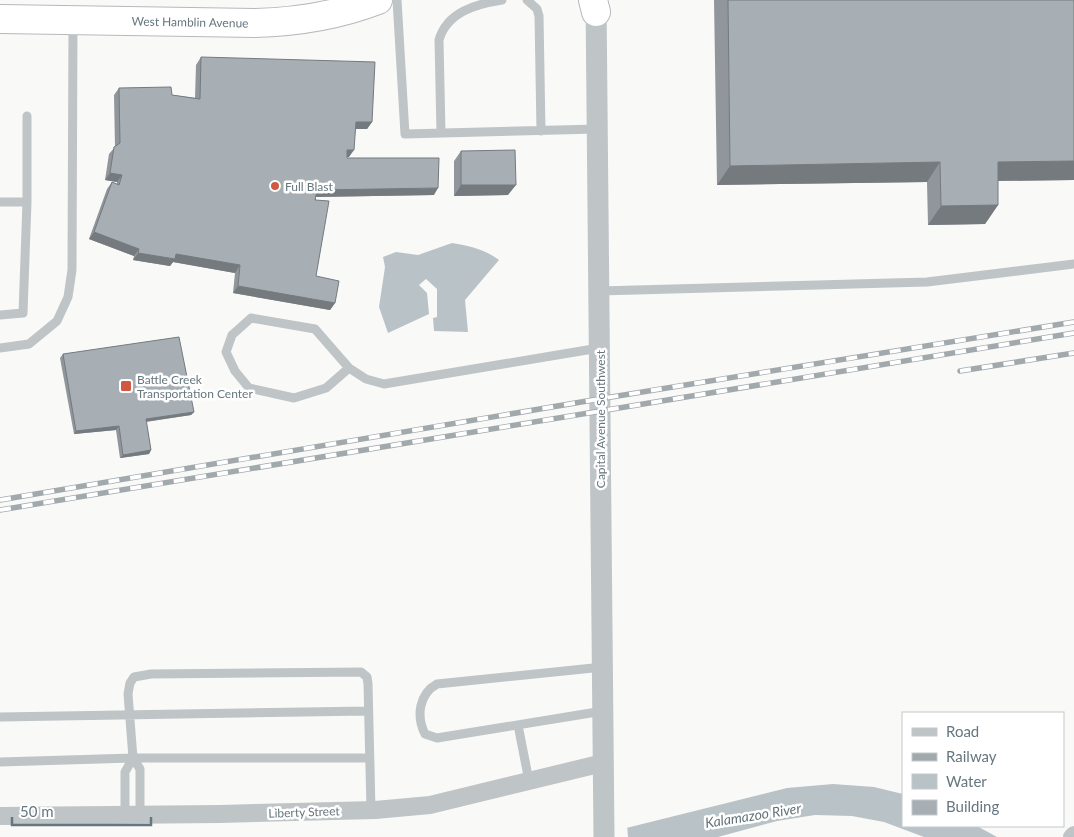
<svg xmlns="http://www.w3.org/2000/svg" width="1074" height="837" viewBox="0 0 1074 837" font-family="Lato,sans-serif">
<rect width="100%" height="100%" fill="#f9f9f8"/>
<path fill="#b9c3c7" d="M 452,243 C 470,246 484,249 499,260 L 465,300 L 468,332 L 434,331 L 433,318 L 437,317 L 437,289 L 426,279 L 419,285 L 427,293 L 429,314 L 388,333 L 379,307 L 385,267 L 383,257 L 396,252 L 418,255 Z
M 833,784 L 874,787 L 903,794 L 903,826 L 977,826 L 997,837 L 924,837 L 884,822 L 852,816 L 815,815 L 777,821 L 718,837 L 590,837 L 787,788 Z"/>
<path fill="#f9f9f8" d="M 627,825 L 628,837 L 587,837 L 589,835 Z"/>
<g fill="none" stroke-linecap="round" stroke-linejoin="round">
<defs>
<path id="trunk" d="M 593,0 L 596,12
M 0,19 L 255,23 C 296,22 339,15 378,0"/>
</defs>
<use href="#trunk" stroke="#b5b9bc" stroke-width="30"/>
<path stroke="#bfc4c7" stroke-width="9" d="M 397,0 L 405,134 L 597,129
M 527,0 L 537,9 L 539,16 L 541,131
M 441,133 L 439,40 C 447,12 476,4 502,0
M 0,202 L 27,202 L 27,116
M 599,291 L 927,282 L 1074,264
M 0,315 L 23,313 L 27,202
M 0,348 L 29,344 L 57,321 L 68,297 L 72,270 L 73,22
M 349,368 L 326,388 L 294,398 L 249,388 L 235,371 L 226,352 L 232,335 L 251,318 L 315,329 L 349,368 L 366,379 L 384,384 L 599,348
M 603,667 L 437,684 C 419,694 416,716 425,734 L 437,738 L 603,711
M 0,717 L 368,711
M 518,725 L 529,781
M 133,758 L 128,694 L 130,683 L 134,677 L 151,674 L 361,672 L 367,677 L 368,684 L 371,810
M 0,762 L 133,758 L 369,758
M 125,814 L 125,772 L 133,758 L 140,769 L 140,814"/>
<path stroke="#bfc4c7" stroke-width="18" d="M 0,816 L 219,814 L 375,810 L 430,805 L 603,763
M 1072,837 L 1074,835"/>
<path stroke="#bfc4c7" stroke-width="21" d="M 596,0 L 604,837"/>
<use href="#trunk" stroke="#fff" stroke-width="28"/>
<defs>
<path id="rail" d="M 960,371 L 1074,353
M 0,500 L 599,399 L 1074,322
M 0,510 L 1074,333"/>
</defs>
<use href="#rail" stroke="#a2a9ad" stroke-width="5.5"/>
<use href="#rail" stroke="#fff" stroke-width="4" stroke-dasharray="11" stroke-linecap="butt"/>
</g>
<path fill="#90969b" d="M 714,0 L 1074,0 L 1074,180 L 998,181 L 998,205 L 985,224 L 928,225 L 927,182 L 717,185 Z
M 201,57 L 372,122 L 367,129 L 355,129 L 349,157 L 347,157 L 347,158 L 434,195 L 316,197 L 316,276 L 335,303 L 330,310 L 233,293 L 235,273 L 173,262 L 170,266 L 133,260 L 134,256 L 89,239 L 107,189 L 112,182 L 117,184 L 117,182 L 105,180 L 109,154 L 115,147 L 114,95 L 119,88 L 195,98 L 196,65 Z
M 461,151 L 508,195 L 454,196 L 454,161 Z
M 63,354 L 194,412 L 191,415 L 146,422 L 151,450 L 149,454 L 120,458 L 116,430 L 74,434 L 60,358 Z"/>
<path fill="#757a7e" d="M 356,122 L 372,122 L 367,129 L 351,129 Z
M 347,150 L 354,150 L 349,157 L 342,157 Z
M 1074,161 L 1074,180 L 984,181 L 998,162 Z
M 940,162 L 927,182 L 717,185 L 730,166 Z
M 110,173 L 122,175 L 117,182 L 105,180 Z
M 461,185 L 516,185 L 508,195 L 454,196 Z
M 438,188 L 434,195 L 312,197 L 317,190 Z
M 998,205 L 985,224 L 928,225 L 941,206 Z
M 94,232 L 139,249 L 134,256 L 89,239 Z
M 138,253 L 176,254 L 240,265 L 235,273 L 173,262 L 170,266 L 133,260 Z
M 238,286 L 335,303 L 330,310 L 233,293 Z
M 194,412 L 191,415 L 143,422 L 146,419 Z
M 119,426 L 116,430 L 74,434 L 76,431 Z
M 151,450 L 149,454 L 120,458 L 123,455 Z"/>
<path fill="#a7afb4" stroke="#757a7e" d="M 728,0 L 1074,0 L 1074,161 L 998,162 L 998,205 L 941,206 L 940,162 L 730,166 Z
M 201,57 L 375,62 L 372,122 L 356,122 L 354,150 L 347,150 L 347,158 L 439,158 L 438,188 L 317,190 L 315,200 L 329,201 L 316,276 L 339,281 L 335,303 L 238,286 L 240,265 L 176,254 L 175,259 L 138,253 L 139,249 L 94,232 L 112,182 L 119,185 L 122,175 L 110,173 L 114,147 L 120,143 L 119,88 L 171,87 L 172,95 L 200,99 Z
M 515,150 L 516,185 L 461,185 L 461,151 Z
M 179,337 L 194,412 L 146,419 L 151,450 L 123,455 L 119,426 L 76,431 L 63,354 Z"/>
<g fill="#cf5942" stroke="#fff" stroke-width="2">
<circle cx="275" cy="186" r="5"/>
<rect x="120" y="380" width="12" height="12" rx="2.5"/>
</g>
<g text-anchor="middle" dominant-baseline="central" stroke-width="5" stroke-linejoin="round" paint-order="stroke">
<g font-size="12" fill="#67777f" stroke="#fff">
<text transform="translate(190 22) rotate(1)">West Hamblin Avenue</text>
<text transform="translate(600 419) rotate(-90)">Capital Avenue Southwest</text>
<text transform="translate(304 812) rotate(-2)">Liberty Street</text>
</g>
<g font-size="12" fill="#67777f" stroke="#fff" text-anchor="start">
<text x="285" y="186">Full Blast</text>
<text x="137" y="379">Battle Creek<tspan x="137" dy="14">Transportation Center</tspan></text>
</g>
<g font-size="14" font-style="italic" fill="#637478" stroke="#fff">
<text transform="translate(753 815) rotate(-9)">Kalamazoo River</text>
</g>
</g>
<rect x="902" y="712" width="162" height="115" fill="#ffffff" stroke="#c2c9cc"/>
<rect x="912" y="728" width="25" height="8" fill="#bfc4c7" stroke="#c2c9cc"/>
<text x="946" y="737" font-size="15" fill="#67777f">Road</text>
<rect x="912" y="753" width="25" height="8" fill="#a2a9ad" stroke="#c2c9cc"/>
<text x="946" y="762" font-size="15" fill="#67777f">Railway</text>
<rect x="912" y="774" width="25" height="15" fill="#b9c3c7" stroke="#c2c9cc"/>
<text x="946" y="787" font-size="15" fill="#67777f">Water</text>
<rect x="912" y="800" width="25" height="15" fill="#a7afb4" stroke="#c2c9cc"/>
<text x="946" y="812" font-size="15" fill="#67777f">Building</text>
<path d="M12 817v8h139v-8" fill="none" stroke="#67777f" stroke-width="2.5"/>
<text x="20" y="817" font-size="15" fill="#67777f" stroke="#ffffff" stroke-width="4" paint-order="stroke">50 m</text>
</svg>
